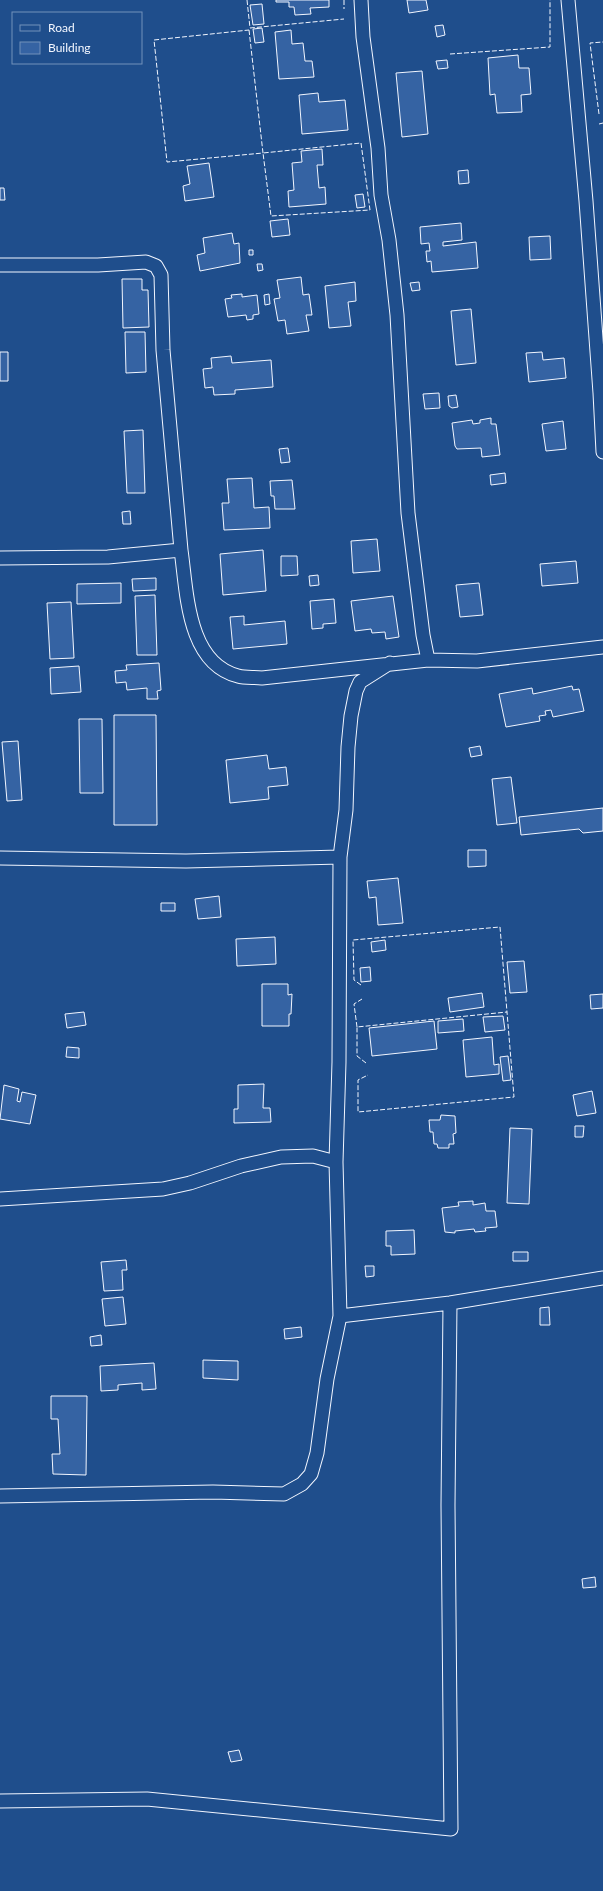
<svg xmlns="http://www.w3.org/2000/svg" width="603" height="1891" viewBox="0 0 603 1891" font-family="Lato,sans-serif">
<rect width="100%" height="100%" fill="#1f4e8c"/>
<path fill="#3563a3" stroke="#f2f6ff" d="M 276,0 L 329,0 L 329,7 L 310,8 L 311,14 L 295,15 L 294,7 L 289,7 L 289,2 L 276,2 Z
M 407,0 L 426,0 L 428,10 L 409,13 Z
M 262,4 L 264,24 L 253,25 L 250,5 Z
M 443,25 L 445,35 L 437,37 L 435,26 Z
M 262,28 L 264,42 L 255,43 L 253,29 Z
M 291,30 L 292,44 L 303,43 L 305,61 L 312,61 L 314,77 L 279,79 L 275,32 Z
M 518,55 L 519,68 L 529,68 L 531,94 L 521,95 L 522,112 L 497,113 L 495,94 L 490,95 L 488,58 Z
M 447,60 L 448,68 L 438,69 L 436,61 Z
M 422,71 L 428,134 L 402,137 L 396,73 Z
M 318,93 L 319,102 L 345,100 L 348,130 L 302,134 L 299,95 Z
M 322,149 L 323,165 L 317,165 L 319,188 L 325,187 L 326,204 L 289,207 L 288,191 L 294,190 L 292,163 L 302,162 L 301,151 Z
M 209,163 L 214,197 L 185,201 L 183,186 L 190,184 L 187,166 Z
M 468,170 L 469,183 L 459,184 L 458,171 Z
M 0,188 L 4,188 L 5,200 L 0,200 Z
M 363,194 L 365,207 L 357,208 L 355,195 Z
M 288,219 L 290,235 L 272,237 L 270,221 Z
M 461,223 L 462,240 L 443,242 L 443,246 L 476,242 L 478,268 L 432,272 L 431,261 L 427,262 L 426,251 L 430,251 L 429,243 L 421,244 L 420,227 Z
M 232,233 L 234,244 L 239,243 L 240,263 L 200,271 L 197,255 L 205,253 L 203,238 Z
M 550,236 L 551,259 L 530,260 L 529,237 Z
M 249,250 L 253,250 L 253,255 L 249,255 Z
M 257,264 L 262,264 L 263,270 L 258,271 Z
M 301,277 L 303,295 L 309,294 L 312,315 L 306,315 L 309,331 L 287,334 L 285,320 L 278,321 L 274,299 L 280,298 L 277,280 Z
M 122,279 L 142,279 L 142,290 L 148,290 L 149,327 L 123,328 Z
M 355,282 L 356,301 L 348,302 L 351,326 L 329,328 L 325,286 Z
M 419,282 L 420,290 L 412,291 L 410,283 Z
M 242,294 L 242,297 L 257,295 L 259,314 L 253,315 L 253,319 L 247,320 L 246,315 L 228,317 L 225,299 L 232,298 L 231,295 Z
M 269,294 L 270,304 L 265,305 L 264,295 Z
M 471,309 L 476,363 L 456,365 L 451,311 Z
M 125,332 L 145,332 L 146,372 L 126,373 Z
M 0,352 L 8,352 L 8,381 L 0,381 Z
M 542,352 L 543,360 L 564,358 L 566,378 L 529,382 L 526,353 Z
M 231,356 L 232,363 L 271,360 L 273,387 L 235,390 L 235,394 L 214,395 L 213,387 L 205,388 L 203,369 L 212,368 L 211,358 Z
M 439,393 L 440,408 L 425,409 L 423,394 Z
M 456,395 L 458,407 L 452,408 L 449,406 L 448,396 Z
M 491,418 L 491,424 L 496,424 L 500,455 L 482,457 L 481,448 L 457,449 L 455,446 L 452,423 L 472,420 L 473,424 L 480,423 L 480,420 Z
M 563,421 L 566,449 L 546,451 L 542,424 Z
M 143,430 L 145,493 L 127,493 L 124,431 Z
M 288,448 L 290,462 L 281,463 L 279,449 Z
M 505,473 L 506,483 L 491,485 L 490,475 Z
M 252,478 L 254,508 L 269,507 L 270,528 L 224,530 L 222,503 L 229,503 L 227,479 Z
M 292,480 L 295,509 L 275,509 L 274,496 L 271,496 L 270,481 Z
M 130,511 L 131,524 L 123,524 L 122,512 Z
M 377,539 L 380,571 L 353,573 L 351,541 Z
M 263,550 L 266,591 L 223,595 L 220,554 Z
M 281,556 L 297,556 L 298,575 L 281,576 Z
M 576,561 L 578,583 L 542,586 L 540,564 Z
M 318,575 L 319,585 L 310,586 L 309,576 Z
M 156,578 L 156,590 L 133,591 L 132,579 Z
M 121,583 L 121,603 L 77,604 L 77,584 Z
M 479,583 L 483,615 L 460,617 L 456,585 Z
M 155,595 L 157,655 L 137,655 L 135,596 Z
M 393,596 L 399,637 L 386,639 L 385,632 L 372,633 L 371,629 L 355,631 L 351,601 Z
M 334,599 L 336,623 L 323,624 L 323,628 L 312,629 L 310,601 Z
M 71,602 L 74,658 L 50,659 L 47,603 Z
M 244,616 L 244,625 L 285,621 L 287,644 L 233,649 L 230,617 Z
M 159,663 L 161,690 L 157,691 L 158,699 L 147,699 L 147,688 L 127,690 L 126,682 L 116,683 L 115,671 L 127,670 L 126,665 Z
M 79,666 L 81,692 L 51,694 L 50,668 Z
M 572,686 L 573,690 L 579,689 L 584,711 L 553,717 L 551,710 L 545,711 L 546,715 L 539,716 L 540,721 L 506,727 L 499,694 L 532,688 L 533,694 Z
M 114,715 L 156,715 L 157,825 L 114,825 Z
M 79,719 L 102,719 L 103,793 L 80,793 Z
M 18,741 L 22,800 L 7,801 L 2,742 Z
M 480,746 L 482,755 L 471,757 L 469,748 Z
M 267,755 L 269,769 L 286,767 L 288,785 L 268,787 L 269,799 L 230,803 L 226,760 Z
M 511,777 L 517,823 L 497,825 L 492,779 Z
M 603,808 L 603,831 L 583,833 L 579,829 L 521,835 L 519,817 Z
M 468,850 L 486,850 L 486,866 L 468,867 Z
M 398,878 L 403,923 L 378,925 L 376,897 L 369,898 L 367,881 Z
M 219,896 L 221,917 L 198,919 L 195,899 Z
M 161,903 L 175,903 L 175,911 L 161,911 Z
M 275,937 L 276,964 L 237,966 L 236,939 Z
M 385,940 L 386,950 L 372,952 L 371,942 Z
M 524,961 L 527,992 L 510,993 L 507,962 Z
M 370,967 L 371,981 L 361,982 L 360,968 Z
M 262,984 L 288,984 L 288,995 L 292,994 L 291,1014 L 289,1014 L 289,1026 L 262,1026 Z
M 482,993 L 484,1007 L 450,1012 L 448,998 Z
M 603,994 L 603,1008 L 591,1009 L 590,995 Z
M 84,1012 L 86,1025 L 67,1028 L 65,1014 Z
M 503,1016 L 505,1030 L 485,1032 L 483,1017 Z
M 463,1019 L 464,1031 L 438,1033 L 438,1021 Z
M 434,1021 L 437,1049 L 372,1056 L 369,1028 Z
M 492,1037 L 494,1065 L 499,1064 L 499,1074 L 466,1077 L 463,1040 Z
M 67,1047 L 79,1048 L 79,1058 L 66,1057 Z
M 508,1056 L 511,1080 L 503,1081 L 500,1057 Z
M 264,1084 L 263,1108 L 270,1108 L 271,1122 L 234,1123 L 234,1109 L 238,1109 L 238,1085 Z
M 4,1085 L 19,1089 L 17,1101 L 20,1102 L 22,1092 L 36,1095 L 30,1124 L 0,1119 Z
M 592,1091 L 596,1113 L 577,1116 L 573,1095 Z
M 441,1115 L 455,1116 L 456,1133 L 453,1134 L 454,1144 L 449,1144 L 449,1148 L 438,1148 L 437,1144 L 434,1144 L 433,1132 L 430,1132 L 429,1120 L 440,1120 Z
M 575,1126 L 584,1126 L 583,1137 L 575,1137 Z
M 510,1128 L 532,1129 L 529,1204 L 507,1203 Z
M 473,1201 L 473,1205 L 485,1203 L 486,1211 L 495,1211 L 497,1227 L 485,1228 L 486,1231 L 475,1232 L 474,1229 L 455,1231 L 455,1233 L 445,1232 L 442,1208 L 459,1206 L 458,1202 Z
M 414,1230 L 415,1254 L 391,1255 L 391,1246 L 386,1246 L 386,1231 Z
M 513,1252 L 528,1252 L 528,1261 L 513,1261 Z
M 126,1260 L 127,1270 L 122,1270 L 123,1290 L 104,1291 L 101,1262 Z
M 365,1266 L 374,1266 L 374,1276 L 366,1277 Z
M 123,1297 L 126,1324 L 105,1326 L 102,1299 Z
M 549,1307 L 550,1325 L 540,1325 L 540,1308 Z
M 301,1327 L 302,1337 L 285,1339 L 284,1329 Z
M 101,1335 L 102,1345 L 91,1346 L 90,1337 Z
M 203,1360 L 238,1361 L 238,1380 L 203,1378 Z
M 154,1363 L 156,1389 L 142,1390 L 142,1383 L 118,1385 L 118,1390 L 101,1391 L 100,1366 Z
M 51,1396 L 87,1396 L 86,1475 L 53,1474 L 52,1454 L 60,1454 L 58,1419 L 51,1419 Z
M 595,1577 L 596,1587 L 583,1588 L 582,1579 Z
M 239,1750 L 242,1760 L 231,1762 L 228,1752 Z"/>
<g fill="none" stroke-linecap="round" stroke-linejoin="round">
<defs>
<path id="minor" d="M 361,0 L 363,37 L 378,148 L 381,195 L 389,240 L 397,315 L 408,513 L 423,635 L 428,660
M 568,0 L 586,201 L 600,393
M 0,265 L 98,265 L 146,262 L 156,266 L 161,275 L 163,350 L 181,550
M 603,393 L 600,393 L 603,452
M 0,558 L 108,557 L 181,550 C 187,592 187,663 238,676 C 245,678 254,677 262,678 L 428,660 L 477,661 L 603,647
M 0,858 L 186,861 L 340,857
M 0,1199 L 163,1189 L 190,1183 L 241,1166 L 281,1157 L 313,1156 L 336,1162
M 340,1316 L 450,1303 L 603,1278
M 0,1496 L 213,1492 L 284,1494 L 302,1484 L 311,1474 L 317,1453 L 327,1379 L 340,1316 L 336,1162 L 339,1062 L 340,857 L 346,810 L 348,747 L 351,716 L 356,691 L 360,682 L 390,663
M 0,1801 L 147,1799 L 451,1829 L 448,1505 L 450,1303"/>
</defs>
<use href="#minor" stroke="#f2f6ff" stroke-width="15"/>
<use href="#minor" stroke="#1f4e8c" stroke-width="13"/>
<path stroke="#f2f6ff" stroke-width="1" stroke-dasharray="5 2" stroke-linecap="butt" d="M 247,0 L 250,28 L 344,19
M 344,0 L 344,9
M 249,30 L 263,153 L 167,162 L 154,40 Z
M 450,54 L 550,47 L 550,0
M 599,114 L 590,43 L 603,42
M 599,124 L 603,123
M 361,143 L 370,210 L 271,216 L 263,153 Z
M 361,985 L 354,980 L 353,940 L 500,927 L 507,1012
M 357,1027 L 354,1004 L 362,999
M 366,1063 L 357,1056 L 357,1027 L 507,1012 L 514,1097 L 358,1112 L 358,1080 L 368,1075"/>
</g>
<rect x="12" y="12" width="130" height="52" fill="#1f4e8c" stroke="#7391ba"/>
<rect x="20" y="25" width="20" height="6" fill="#1f4e8c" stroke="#7391ba"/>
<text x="48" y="32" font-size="12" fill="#f2f6ff">Road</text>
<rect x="20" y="42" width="20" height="12" fill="#3563a3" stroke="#7391ba"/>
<text x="48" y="52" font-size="12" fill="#f2f6ff">Building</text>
</svg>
